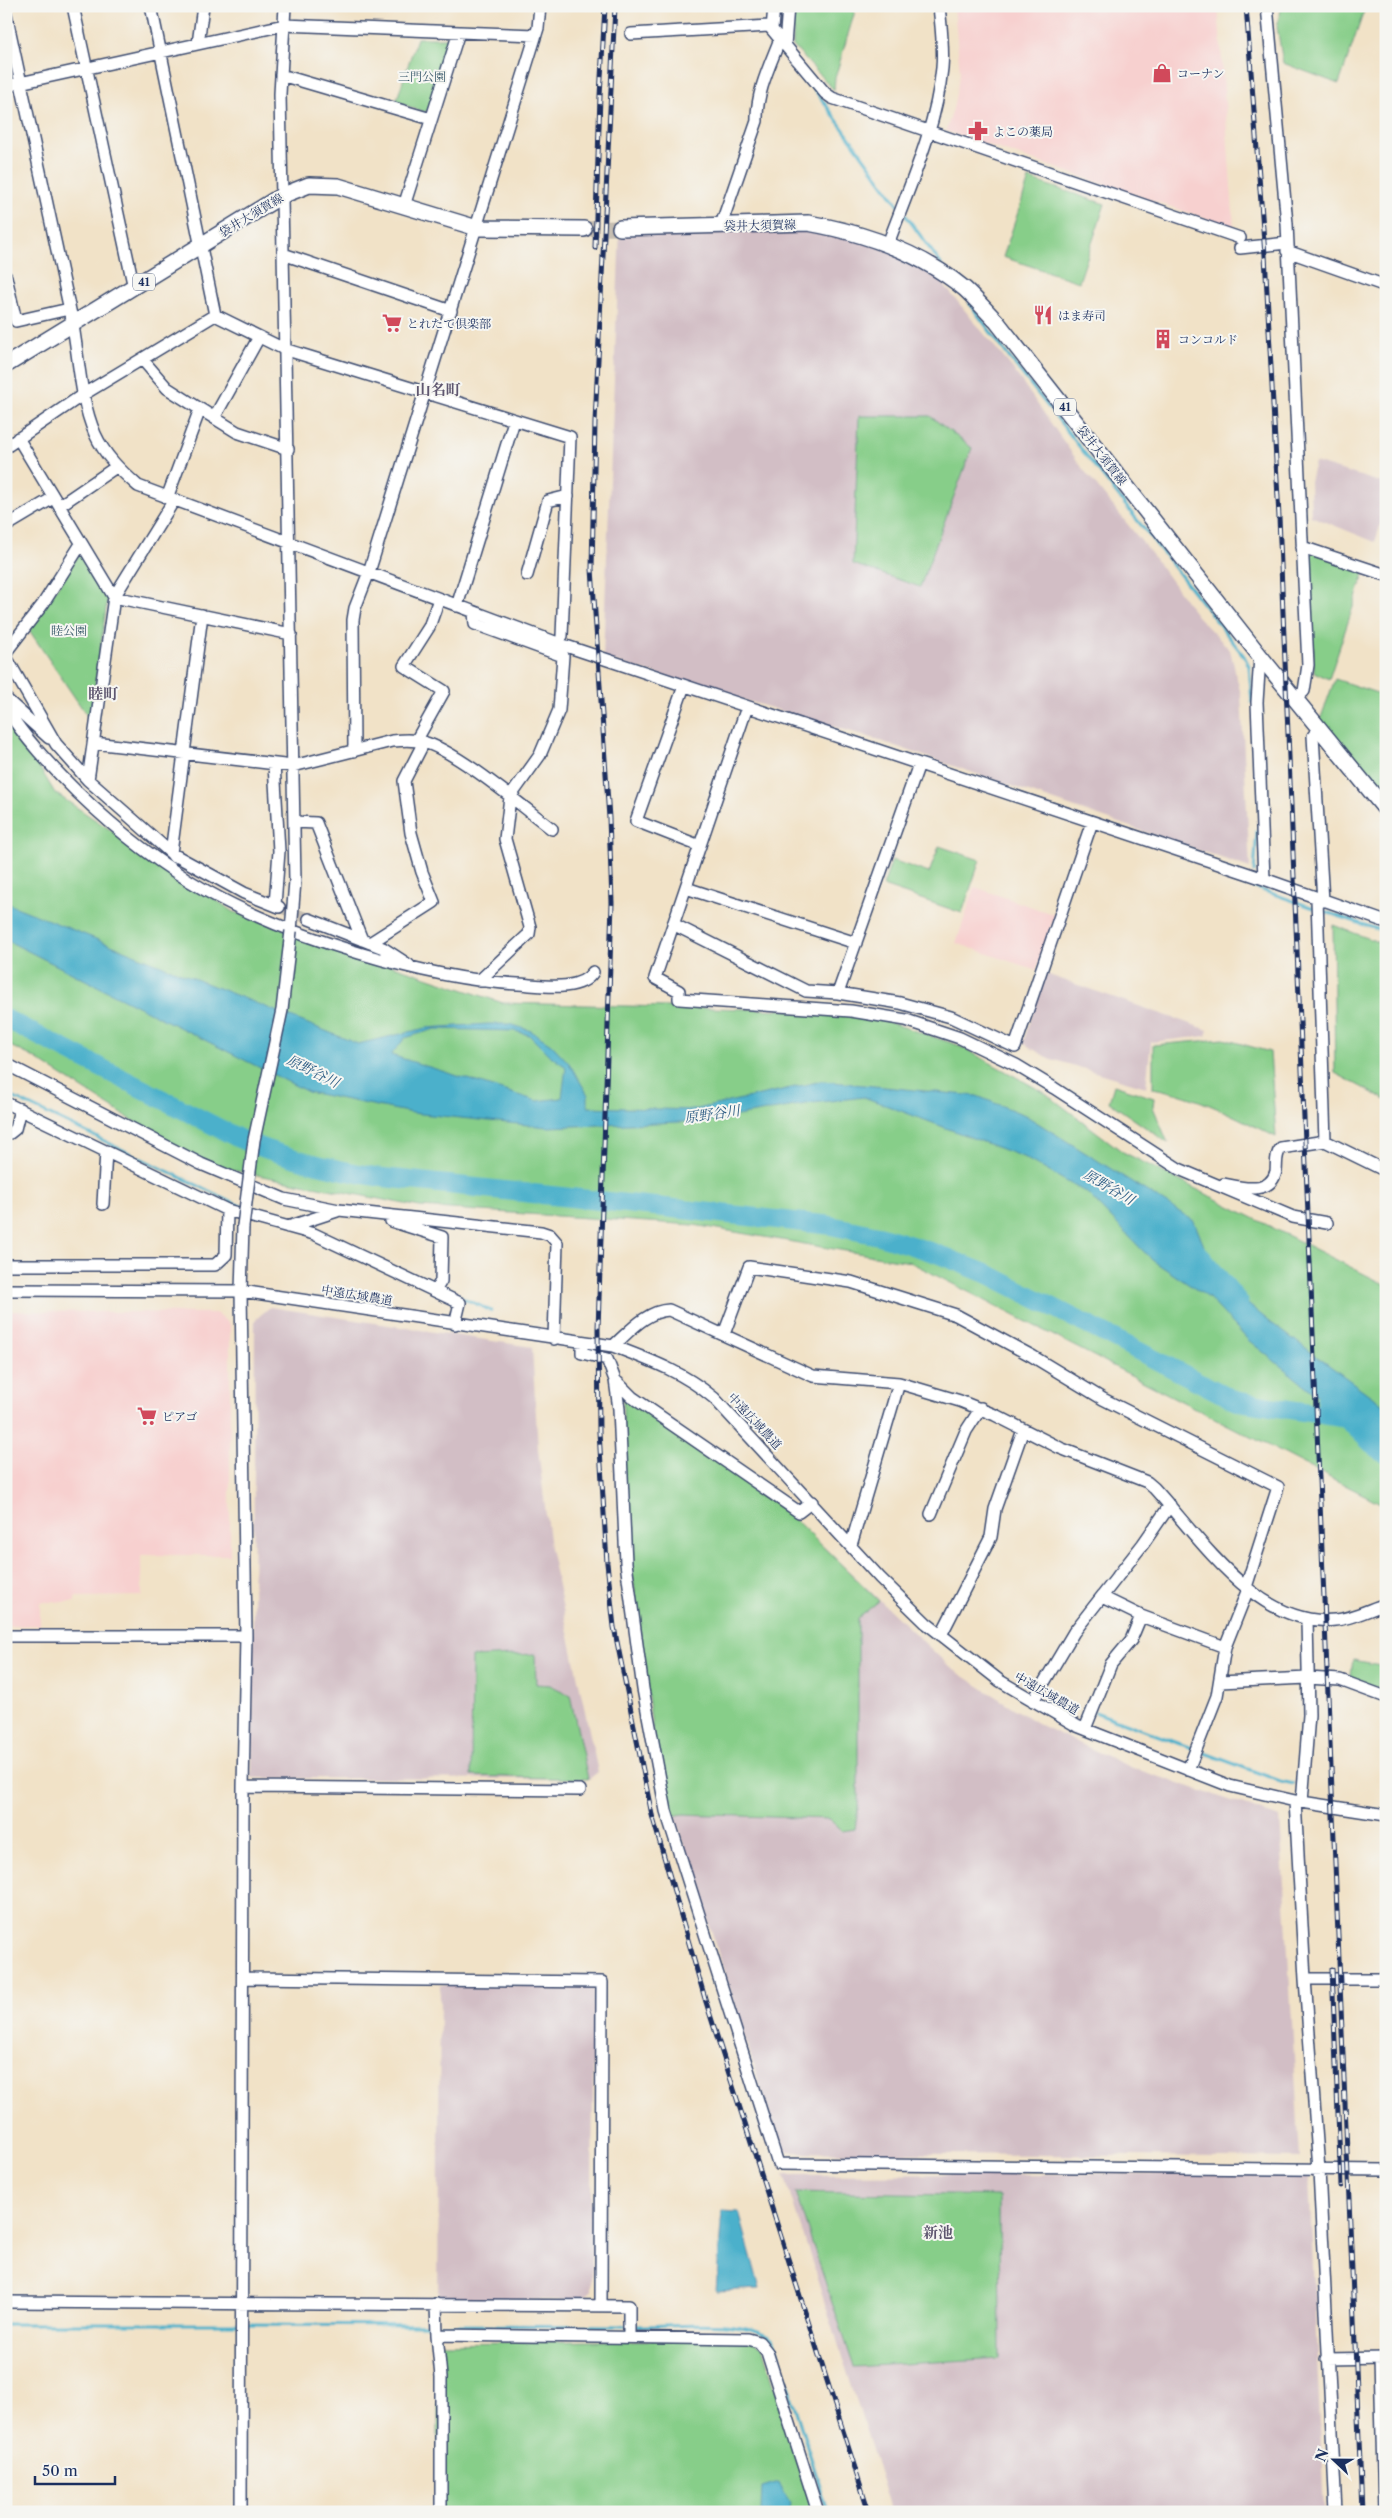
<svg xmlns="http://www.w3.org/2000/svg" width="1392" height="2518" viewBox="0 0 1392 2518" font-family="'Libre Caslon Text','Noto Serif JP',serif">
<rect width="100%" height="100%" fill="#f6f6f2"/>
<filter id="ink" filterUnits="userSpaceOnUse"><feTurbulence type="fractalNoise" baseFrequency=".02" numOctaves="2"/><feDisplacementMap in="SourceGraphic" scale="10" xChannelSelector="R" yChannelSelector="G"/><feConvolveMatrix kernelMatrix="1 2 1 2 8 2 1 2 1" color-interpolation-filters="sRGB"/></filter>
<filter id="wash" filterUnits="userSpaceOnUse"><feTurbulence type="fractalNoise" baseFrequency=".0096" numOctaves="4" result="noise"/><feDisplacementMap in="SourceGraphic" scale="20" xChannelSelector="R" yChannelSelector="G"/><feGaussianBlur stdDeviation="1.12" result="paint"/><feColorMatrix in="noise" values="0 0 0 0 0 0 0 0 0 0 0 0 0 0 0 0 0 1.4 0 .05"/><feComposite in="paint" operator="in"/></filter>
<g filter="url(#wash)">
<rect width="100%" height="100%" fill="#f1e2c7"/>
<path fill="#f7d0cf" d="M 954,6 L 1218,6 L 1234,228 L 946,131 L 953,109 L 960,72 Z
M 975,887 L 1055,915 L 1036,970 L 956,943 Z
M 6,1311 L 216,1313 L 230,1324 L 230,1555 L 141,1555 L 142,1596 L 75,1597 L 75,1602 L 40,1602 L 40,1625 L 6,1626 Z"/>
<path fill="#d2bec5" d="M 820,225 L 926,263 L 1013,369 L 1083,469 L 1150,552 L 1197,616 L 1230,650 L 1241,695 L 1250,868 L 866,736 L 603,658 L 620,228 Z
M 1315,462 L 1386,484 L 1386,508 L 1375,542 L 1311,516 L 1310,481 Z
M 1046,974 L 1208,1030 L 1206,1036 L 1151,1042 L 1146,1087 L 1048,1058 L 1023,1043 Z
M 270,1307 L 532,1347 L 538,1449 L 550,1548 L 598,1772 L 589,1779 L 252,1778 L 255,1320 Z
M 807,1531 L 951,1668 L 1040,1725 L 1130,1767 L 1280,1817 L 1300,2158 L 781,2152 L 665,1783 Z
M 440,1985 L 594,1986 L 591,2291 L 582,2300 L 438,2299 Z
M 1302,2173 L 1309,2177 L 1324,2512 L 892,2512 L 784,2175 Z"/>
<path fill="#87ce89" stroke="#517e74" d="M 793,6 L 840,6 L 855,11 L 835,78 L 834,90 L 793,46 Z
M 1282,6 L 1365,8 L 1339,84 L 1283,63 L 1277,27 Z
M 417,38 L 448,38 L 450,42 L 428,111 L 424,112 L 396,102 Z
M 1029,179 L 1105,204 L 1079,282 L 1003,257 Z
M 859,416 L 930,416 L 972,448 L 920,587 L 853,564 Z
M 1309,549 L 1366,568 L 1329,679 L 1314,672 Z
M 78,556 L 82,556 L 108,595 L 90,720 L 29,630 Z
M 1335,679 L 1386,696 L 1386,795 L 1320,720 Z
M 6,712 L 55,793 L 234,912 L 503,1003 L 791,1010 L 873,1017 L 958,1045 L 1045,1093 L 1123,1152 L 1386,1285 L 1386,1506 L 910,1262 L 694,1225 L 420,1207 L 201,1164 L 31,1056 L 6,1044 Z
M 939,846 L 980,860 L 962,913 L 883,886 L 892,860 L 929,873 Z
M 1333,925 L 1386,945 L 1386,1100 L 1335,1073 Z
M 1224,1039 L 1270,1052 L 1276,1137 C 1236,1117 1198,1096 1153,1088 L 1153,1045 Z
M 1114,1085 L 1154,1098 L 1153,1107 L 1168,1143 L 1109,1102 Z
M 623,1394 L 632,1397 L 784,1509 L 879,1601 L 858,1618 L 858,1808 L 855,1829 L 842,1831 L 829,1819 L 683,1814 L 668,1817 L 656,1759 L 623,1499 Z
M 535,1654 L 536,1684 L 550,1685 L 570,1695 L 588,1779 L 471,1776 L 472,1657 Z
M 1353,1660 L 1386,1666 L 1386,1690 L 1350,1680 Z
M 795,2192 L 999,2196 L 1000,2358 L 854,2367 Z
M 748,2339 L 762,2346 L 814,2512 L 438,2512 L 438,2343 Z"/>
<path fill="#4cb0cb" stroke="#347094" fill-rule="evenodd" d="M 6,903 L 358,1044 L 426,1028 L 488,1024 L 510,1024 L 531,1031 L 551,1044 L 569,1063 L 588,1095 L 588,1107 L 693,1110 L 822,1081 L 977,1096 L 1025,1115 L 1194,1221 L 1217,1279 L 1270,1322 L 1386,1407 L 1386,1450 L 1248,1340 L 1209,1298 L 1152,1260 L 1087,1193 L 1023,1157 L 864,1097 L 812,1103 L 708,1121 L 547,1127 L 412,1113 L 308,1092 L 6,940 ZM 435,1029 L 515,1031 L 529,1035 L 548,1054 L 566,1067 L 562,1098 L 537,1101 L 391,1055 L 405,1038 Z
M 722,2211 L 739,2212 L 760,2289 L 716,2291 Z
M 779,2482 L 790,2505 L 788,2512 L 761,2512 L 762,2487 Z"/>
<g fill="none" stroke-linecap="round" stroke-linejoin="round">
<path stroke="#4cb0cb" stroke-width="3" d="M 807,79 L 899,206
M 904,213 L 941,264
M 970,304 L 1009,357 L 1244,656 L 1249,666 L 1252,702
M 1254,872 L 1257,831
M 1254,878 L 1253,887 L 1314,908
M 1320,910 L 1386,932
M 6,1094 L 243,1207
M 442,1288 L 491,1311
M 1095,1712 L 1280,1781 L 1294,1784
M 6,2324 L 238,2324
M 244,2324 L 433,2325
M 439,2325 L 626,2326
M 632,2326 C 672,2326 740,2317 773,2338 L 828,2512"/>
<path stroke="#4cb0cb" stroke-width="19" d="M 6,1019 L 240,1139 C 285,1158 330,1169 378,1177 L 828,1225 L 881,1236 L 935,1253 L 992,1276 L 1236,1401 L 1344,1418
M 1199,1254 L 1239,1302
M 1326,1399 L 1371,1443 L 1386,1454"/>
</g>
</g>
<g filter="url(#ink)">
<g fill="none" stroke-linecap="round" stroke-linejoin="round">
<path stroke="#c6beb2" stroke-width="11" stroke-dasharray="11 5.5" stroke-linecap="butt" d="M 279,907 L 309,919"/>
<path stroke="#c6beb2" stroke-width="15" stroke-dasharray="15 8" stroke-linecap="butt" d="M 584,229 L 620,228"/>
<defs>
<path id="minor" d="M 73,6 L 134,288
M 151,6 L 215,315
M 285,6 L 280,94 L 295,881 L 291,931
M 1267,6 L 1287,224 L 1308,665 L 1304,691 L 1296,698
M 6,14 C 27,114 49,214 71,315 C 79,353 79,397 95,434 C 105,456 120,470 138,486 L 563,645 L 1264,879 L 1386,922
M 772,29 L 774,6
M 631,34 L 769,26 L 825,93 L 832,98 L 1240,238
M 198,44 L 203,6
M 785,45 L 788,6
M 281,75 L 431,119
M 6,86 L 284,25 L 536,35
M 404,206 L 459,32
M 721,225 L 757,121 C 756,93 770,65 780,39
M 888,244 C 909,187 936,129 942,68 C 944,47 941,27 939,6
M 1240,248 L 1287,243
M 1287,251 L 1386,286
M 283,254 L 451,311
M 6,277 L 16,321 L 69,309
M 215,315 L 284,349 L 570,437 L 562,636
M 142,359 L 167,388 L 200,409 L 237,432 L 288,449
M 214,418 L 259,337
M 18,438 L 114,597 L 291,634
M 6,447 L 84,394 L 215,315
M 167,498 L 200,409
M 59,506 L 116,467
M 6,526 L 53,498
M 1302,547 L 1386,575
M 527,575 L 548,501 L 568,496
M 457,606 L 514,421
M 474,612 L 475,624 L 563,656 L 559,710 L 540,755 L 510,797 L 505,839 L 530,927 L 529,934 L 479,981
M 6,652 L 43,604 L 81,544
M 1260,656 L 1257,702 L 1264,879
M 6,657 L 56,744 L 88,780 L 171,853 L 244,893 L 279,907
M 684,686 L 636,821 L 700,846
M 6,699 L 49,738
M 747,707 L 655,978 L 679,991 L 679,999 L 851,1011 L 906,1020 L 960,1038 L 1016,1065 L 1054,1088 L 1179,1169 L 1293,1217 L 1327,1223
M 6,708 C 25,739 51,766 77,792 C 165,877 242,918 359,953 C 412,969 463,981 518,984 C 539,985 580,993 593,972
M 1320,729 L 1313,736 L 1323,901
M 416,741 L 444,691 L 404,666 L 429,627 L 439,599
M 94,743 L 293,766 L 392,741 C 403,740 413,739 423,742 C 456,750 523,807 552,829
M 354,751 L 353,620 L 355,608 L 369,572 L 538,28 L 540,6
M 274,764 L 279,851 L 275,905
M 88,780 L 114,597 L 174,500
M 294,822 L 316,823 L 362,940
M 174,857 L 171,853 L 202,615
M 686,888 L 856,943
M 1317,899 L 1325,1141 L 1386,1171
M 309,919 L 383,948 L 409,965
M 673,924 L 806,991 L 838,993 L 900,1003 L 951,1017 L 1015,1047 L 1092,822
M 370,943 L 434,902 L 422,872 L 411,833 L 404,781 L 424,742
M 838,993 L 919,764
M 6,1064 L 201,1164 L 284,1199 L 339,1210 L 541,1232 L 550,1235 L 557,1243 L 554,1339
M 6,1103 L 227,1210 L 314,1234 L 460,1303 L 455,1324
M 6,1133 L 10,1133 L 15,1129 L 20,1109
M 1224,1184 C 1242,1188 1271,1195 1276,1171 C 1277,1163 1275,1155 1281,1148 L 1325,1141
M 103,1204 L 106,1151
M 391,1221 L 442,1237 L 441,1281 L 435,1291
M 288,1227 L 337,1211
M 6,1265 L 215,1265 L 226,1255 L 227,1210
M 6,1290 L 241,1291 L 613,1346 C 650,1360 683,1372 714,1398 L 880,1578 L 926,1623 L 1000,1681 L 1077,1726 L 1230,1786 L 1295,1801 L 1386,1815
M 724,1334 L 749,1267 L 851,1282 L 956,1315 L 1032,1356 L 1103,1399 L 1278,1487 L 1246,1587
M 582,1343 L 582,1353 L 607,1359 L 615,1380 L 619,1409 L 626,1563 L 643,1689 L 666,1811 L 778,2164 L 1386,2170
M 613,1346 C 629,1332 646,1311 669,1310 L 813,1376 L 899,1383 L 960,1401 L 995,1415 L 1060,1448 L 1147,1482 L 1154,1488 C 1200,1538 1258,1628 1335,1620 C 1351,1619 1370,1609 1386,1604
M 615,1380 L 632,1397 L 799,1512 L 812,1502
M 931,1514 L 966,1431 L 981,1408
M 851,1545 L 899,1383
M 1102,1597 L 1141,1616 L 1225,1647
M 941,1635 L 991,1537 L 995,1509 L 1023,1430
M 6,1636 L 246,1636
M 1220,1682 L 1308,1678 L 1340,1680 L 1386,1697
M 1033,1701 L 1074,1632 L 1143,1544 L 1170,1505
M 1085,1729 L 1111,1664 L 1131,1640 L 1141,1616
M 1188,1770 L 1217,1696 L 1225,1647 L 1248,1589
M 243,1787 L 580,1790
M 1295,1801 L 1305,1979 L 1319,2170 L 1336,2512
M 1302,1802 L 1309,1715 L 1307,1619
M 243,1978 L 602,1982 L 601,2306
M 1305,1979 L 1386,1979
M 6,2302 L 629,2306 L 629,2336
M 436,2304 L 437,2335
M 1380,2358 L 1384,2512
M 1327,2359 L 1386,2358
M 241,2512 L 243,1787 L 246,1636 L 241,1291 L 243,1226
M 441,2512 L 441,2377 L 437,2335 L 748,2339 L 759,2342 L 767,2352 L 818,2512"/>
<path id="major" d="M 620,228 L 808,223 C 865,233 920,252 965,289 C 976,299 986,311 997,322 L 1260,656 L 1386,810
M 6,365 L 281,196 L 309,185 L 338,186 L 477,228 L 584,229"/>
</defs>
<use href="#minor" stroke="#3b4a6e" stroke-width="14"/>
<use href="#major" stroke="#3b4a6e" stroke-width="18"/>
<use href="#minor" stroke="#fff" stroke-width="11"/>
<use href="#major" stroke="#fff" stroke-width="15"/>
<defs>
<path id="rail" d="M 615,6 L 595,422 L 592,569 L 609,818 L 612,903 L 598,1329 L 599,1432 L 607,1563 L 614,1627 L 652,1815 L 706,2002 L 869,2512
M 1246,6 L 1265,255 L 1279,517 L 1362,2512
M 595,248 L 600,96 L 605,6
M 1332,1969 L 1341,2186"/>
</defs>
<use href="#rail" stroke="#1b2f5e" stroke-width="5"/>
<use href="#rail" stroke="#f6f6f2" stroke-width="3" stroke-dasharray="9" stroke-linecap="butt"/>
<defs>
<path id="minor-bridge" d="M 243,1226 L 254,1140 L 282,1010 L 291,931"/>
</defs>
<use href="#minor-bridge" stroke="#3b4a6e" stroke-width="14" stroke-linecap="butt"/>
<use href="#minor-bridge" stroke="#fff" stroke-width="11"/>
</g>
</g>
<defs>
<symbol id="shop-bare" viewBox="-9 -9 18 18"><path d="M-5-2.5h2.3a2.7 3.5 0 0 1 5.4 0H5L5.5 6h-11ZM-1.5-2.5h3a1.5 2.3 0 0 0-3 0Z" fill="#d1495b" stroke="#f6f6f2" stroke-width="2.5" paint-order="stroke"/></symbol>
<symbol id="pharmacy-bare" viewBox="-9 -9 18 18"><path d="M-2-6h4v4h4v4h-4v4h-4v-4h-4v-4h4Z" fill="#d1495b" stroke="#f6f6f2" stroke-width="2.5" paint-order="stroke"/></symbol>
<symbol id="restaurant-bare" viewBox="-9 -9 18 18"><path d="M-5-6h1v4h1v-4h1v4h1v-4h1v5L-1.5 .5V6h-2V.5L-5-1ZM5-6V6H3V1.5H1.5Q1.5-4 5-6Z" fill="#d1495b" stroke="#f6f6f2" stroke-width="2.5" paint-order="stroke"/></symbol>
<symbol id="supermarket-bare" viewBox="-9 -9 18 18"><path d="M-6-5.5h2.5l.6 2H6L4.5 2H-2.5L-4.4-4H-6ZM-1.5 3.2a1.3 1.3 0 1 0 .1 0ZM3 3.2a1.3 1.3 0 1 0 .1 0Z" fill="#d1495b" stroke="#f6f6f2" stroke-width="2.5" paint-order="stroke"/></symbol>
<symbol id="building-bare" viewBox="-9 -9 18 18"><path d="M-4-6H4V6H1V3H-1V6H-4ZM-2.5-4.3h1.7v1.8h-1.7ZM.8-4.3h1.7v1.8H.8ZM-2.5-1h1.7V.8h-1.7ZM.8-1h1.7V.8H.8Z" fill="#d1495b" stroke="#f6f6f2" stroke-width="2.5" paint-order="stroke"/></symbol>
</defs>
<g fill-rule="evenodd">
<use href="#shop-bare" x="1148" y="59" width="28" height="28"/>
<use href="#pharmacy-bare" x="964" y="117" width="28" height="28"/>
<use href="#restaurant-bare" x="1029" y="301" width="28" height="28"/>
<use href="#supermarket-bare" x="378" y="309" width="28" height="28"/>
<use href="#building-bare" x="1149" y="325" width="28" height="28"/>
<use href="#supermarket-bare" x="133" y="1402" width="28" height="28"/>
</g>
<g text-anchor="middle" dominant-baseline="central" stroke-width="4" stroke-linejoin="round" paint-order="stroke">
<g fill="#f6f6f2" stroke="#5d6b8a" stroke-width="1">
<rect x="133" y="273.5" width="22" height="17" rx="4"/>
<rect x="1054" y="398.5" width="22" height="17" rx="4"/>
</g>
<g font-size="11" font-weight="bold" fill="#1b2f5e">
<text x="144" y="282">41</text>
<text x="1065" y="407">41</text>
</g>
<g font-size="12" fill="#1b2f5e" stroke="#f6f6f2" text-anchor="start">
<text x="1177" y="73">コーナン</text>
<text x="993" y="131">よこの薬局</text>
<text x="1058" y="315">はま寿司</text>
<text x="407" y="323">とれたて倶楽部</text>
<text x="1178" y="339">コンコルド</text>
<text x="162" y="1416">ピアゴ</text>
</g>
<g font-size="12" fill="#365769" stroke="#f6f6f2">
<text x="422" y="76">三門公園</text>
<text x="69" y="630">睦公園</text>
</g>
<g font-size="12" fill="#1b2f5e" stroke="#f6f6f2">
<text transform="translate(251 215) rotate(-31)">袋井大須賀線</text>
<text transform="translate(760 225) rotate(-1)">袋井大須賀線</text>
<text transform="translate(1102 455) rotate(52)">袋井大須賀線</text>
<text transform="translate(357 1295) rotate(9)">中遠広域農道</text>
<text transform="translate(755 1421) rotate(47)">中遠広域農道</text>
<text transform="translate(1047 1693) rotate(30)">中遠広域農道</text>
</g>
<g font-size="14" font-style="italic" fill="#2c5c84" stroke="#f6f6f2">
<text transform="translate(313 1071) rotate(26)">原野谷川</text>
<text transform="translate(712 1114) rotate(-8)">原野谷川</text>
<text transform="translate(1109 1187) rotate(30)">原野谷川</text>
</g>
<g font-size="15" font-weight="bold" fill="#5f5770" stroke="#f6f6f2">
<text x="438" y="389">山名町</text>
<text x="103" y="693">睦町</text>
<text x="938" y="2232">新池</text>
</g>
</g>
<rect width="1392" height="2518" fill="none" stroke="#f6f6f2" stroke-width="25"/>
<g transform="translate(1334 2460) rotate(292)" stroke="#f6f6f2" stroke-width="4" paint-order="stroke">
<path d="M0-4L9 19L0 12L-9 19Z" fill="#1b2f5e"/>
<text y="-8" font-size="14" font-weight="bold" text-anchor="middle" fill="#1b2f5e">N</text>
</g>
<path d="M35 2476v8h80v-8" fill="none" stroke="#1b2f5e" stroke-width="2.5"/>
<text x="42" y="2476" font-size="15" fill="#1b2f5e" stroke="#f6f6f2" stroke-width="4" paint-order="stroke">50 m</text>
</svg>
